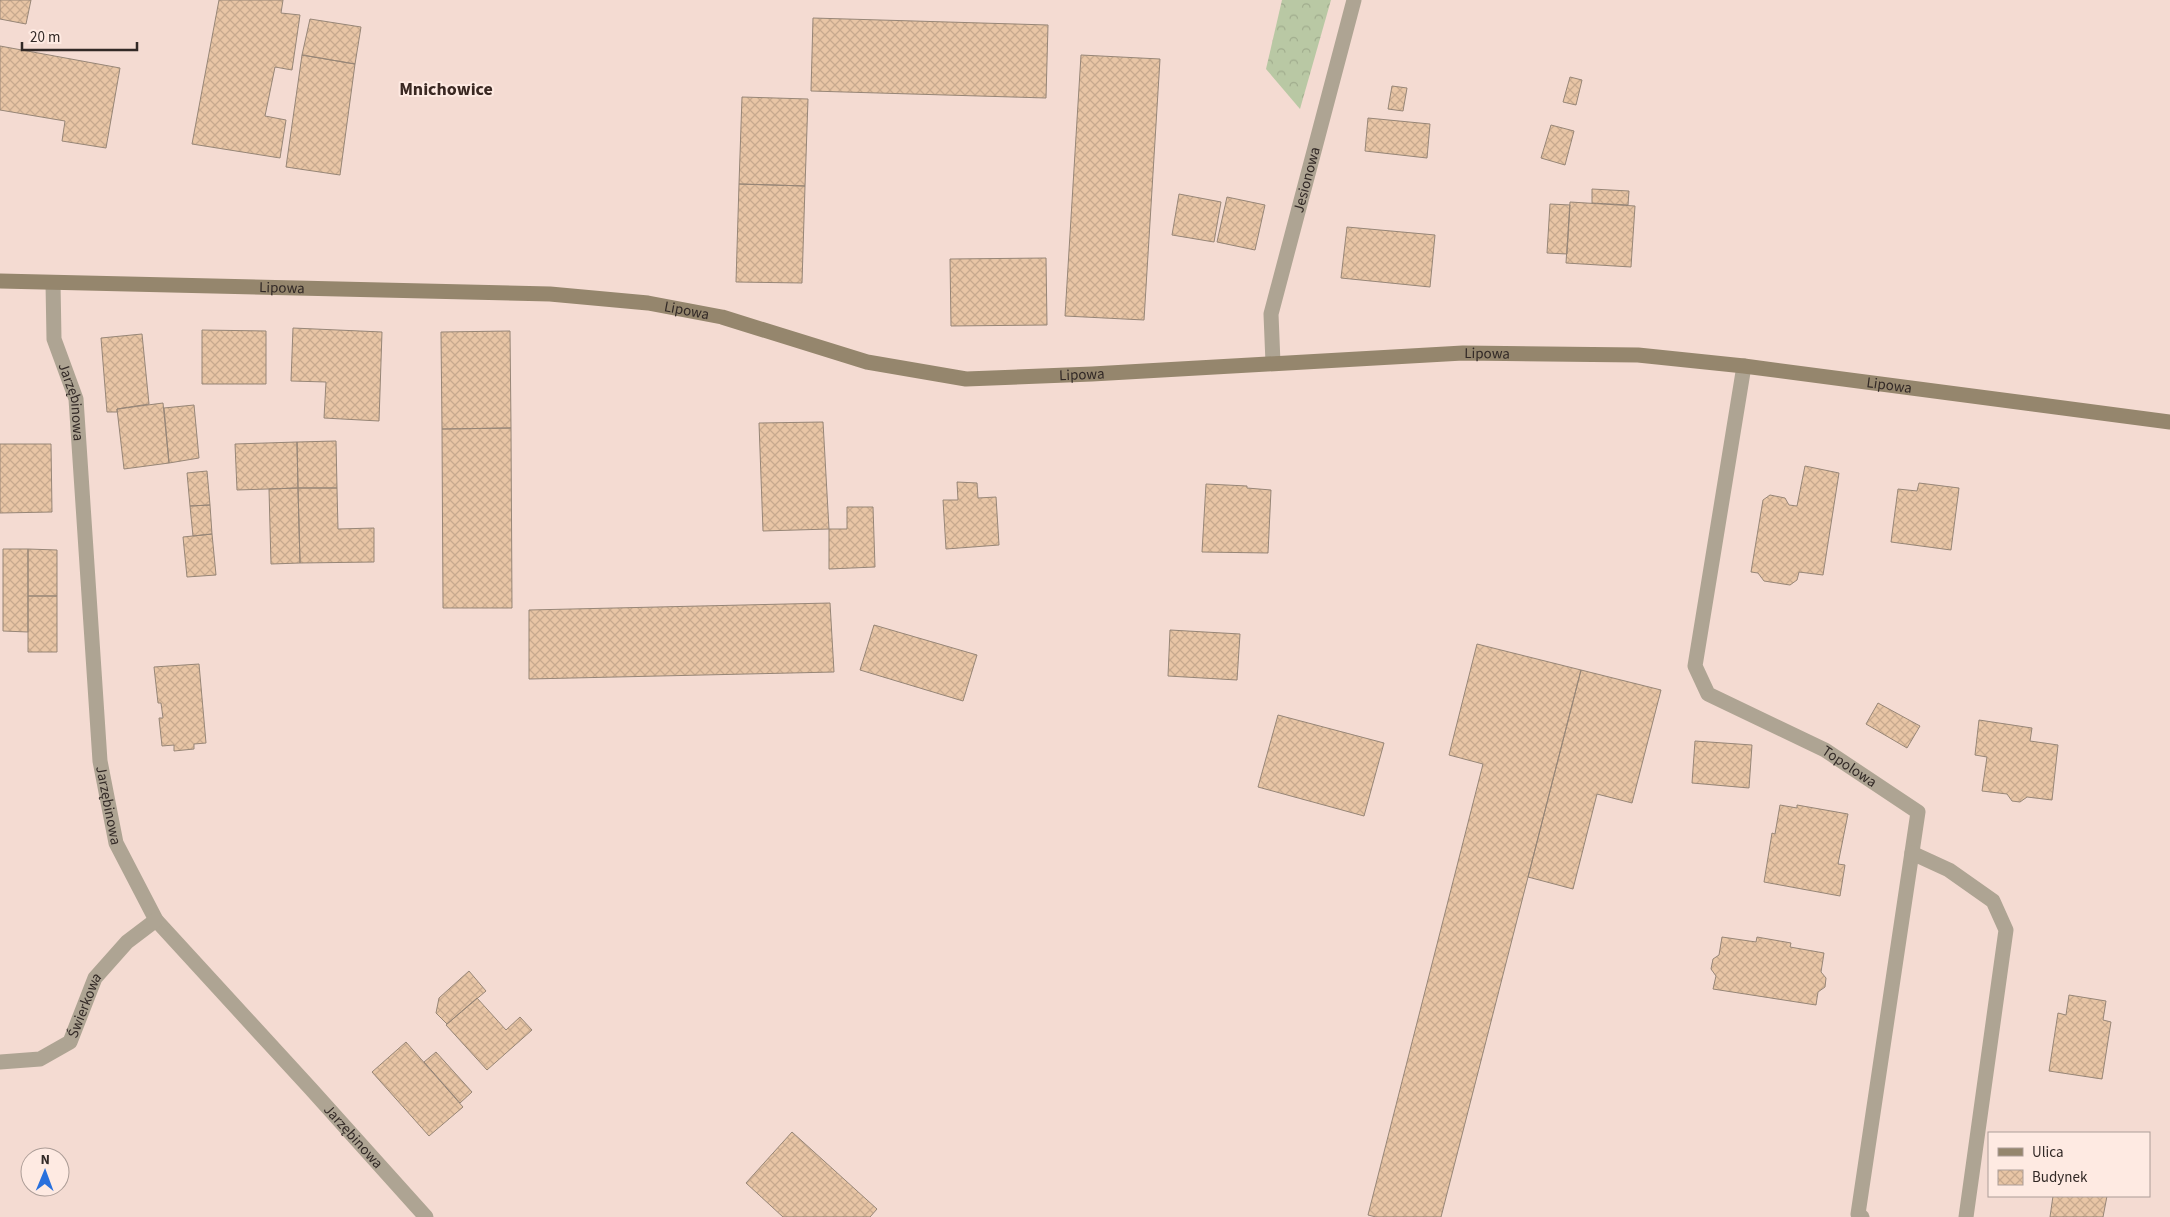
<svg xmlns="http://www.w3.org/2000/svg" width="2170" height="1217" viewBox="0 0 2170 1217" font-family="'Source Sans 3',sans-serif">
<defs>
<pattern id="forest-crowns" width="20" height="18" patternUnits="userSpaceOnUse" patternTransform="scale(1.25)"><rect width="20" height="18" fill="#b9c8a4"/><path d="M2 6a3 3 0 1 1 6 0M12 15a3 3 0 1 1 6 0" fill="none" stroke="#a0ac8d"/></pattern>
<pattern id="building-cross-hatch" width="8" height="8" patternUnits="userSpaceOnUse" patternTransform="scale(1.25)"><rect width="8" height="8" fill="#e8c5a5"/><path d="M0 0l8 8M0 8l8-8" fill="none" stroke="#c7a98e"/></pattern>
</defs>
<rect width="100%" height="100%" fill="#f4dbd2"/>
<path fill="url(#forest-crowns)" d="M 1282,0 L 1331,0 L 1300,109 L 1266,69 Z"/>
<path fill="url(#building-cross-hatch)" stroke="#978677" d="M 0,0 L 31,0 L 26,24 L 0,19 Z
M 219,0 L 283,0 L 281,13 L 300,15 L 292,70 L 275,67 L 265,116 L 286,120 L 280,158 L 192,144 Z
M 813,18 L 1048,25 L 1046,98 L 811,91 Z
M 310,19 L 361,27 L 355,64 L 302,55 Z
M 0,46 L 120,68 L 106,148 L 62,141 L 65,121 L 0,110 Z
M 302,55 L 355,64 L 340,175 L 286,167 Z
M 1081,55 L 1160,59 L 1144,320 L 1065,316 Z
M 1570,77 L 1582,80 L 1576,105 L 1563,102 Z
M 1392,86 L 1407,88 L 1403,111 L 1388,109 Z
M 742,97 L 808,99 L 805,186 L 739,184 Z
M 1368,118 L 1430,124 L 1427,158 L 1365,151 Z
M 1551,125 L 1574,131 L 1565,165 L 1541,158 Z
M 739,184 L 805,186 L 802,283 L 736,282 Z
M 1592,189 L 1629,191 L 1628,205 L 1592,203 Z
M 1179,194 L 1221,202 L 1214,242 L 1172,235 Z
M 1227,197 L 1265,205 L 1255,250 L 1217,242 Z
M 1570,202 L 1635,206 L 1631,267 L 1566,263 Z
M 1550,204 L 1570,205 L 1567,254 L 1547,253 Z
M 1347,227 L 1435,235 L 1430,287 L 1341,278 Z
M 1046,258 L 1047,325 L 951,326 L 950,259 Z
M 293,328 L 382,332 L 379,421 L 324,418 L 326,382 L 291,381 Z
M 202,330 L 266,331 L 266,384 L 202,384 Z
M 510,331 L 511,428 L 442,429 L 441,332 Z
M 142,334 L 149,404 L 117,409 L 117,412 L 107,412 L 101,338 Z
M 163,403 L 169,463 L 124,469 L 117,409 Z
M 194,405 L 199,458 L 169,463 L 164,408 Z
M 823,422 L 829,529 L 763,531 L 759,423 Z
M 511,428 L 512,608 L 443,608 L 442,429 Z
M 336,441 L 337,488 L 298,488 L 297,442 Z
M 297,442 L 298,488 L 237,490 L 235,444 Z
M 0,444 L 51,444 L 52,512 L 0,513 Z
M 1805,466 L 1839,473 L 1823,575 L 1799,572 L 1797,580 L 1790,585 L 1764,581 L 1758,573 L 1751,572 L 1763,500 L 1770,495 L 1785,498 L 1789,505 L 1797,506 Z
M 207,471 L 210,505 L 190,506 L 187,473 Z
M 957,482 L 977,483 L 978,498 L 996,497 L 999,545 L 946,549 L 943,500 L 958,500 Z
M 1919,483 L 1959,488 L 1951,550 L 1891,542 L 1898,489 L 1917,491 Z
M 1206,484 L 1247,486 L 1247,488 L 1271,490 L 1268,553 L 1202,552 Z
M 298,488 L 300,563 L 271,564 L 269,489 Z
M 298,488 L 337,488 L 338,529 L 374,528 L 374,562 L 300,563 Z
M 210,505 L 212,534 L 193,536 L 190,506 Z
M 847,507 L 873,507 L 875,567 L 829,569 L 829,529 L 847,529 Z
M 212,534 L 216,575 L 187,577 L 183,537 Z
M 3,549 L 28,549 L 28,632 L 3,631 Z
M 28,549 L 57,550 L 57,596 L 28,596 Z
M 28,596 L 57,596 L 57,652 L 28,652 Z
M 830,603 L 834,672 L 529,679 L 529,610 Z
M 874,625 L 977,655 L 963,701 L 860,670 Z
M 1170,630 L 1240,634 L 1237,680 L 1168,676 Z
M 1477,644 L 1581,670 L 1441,1217 L 1376,1217 L 1368,1215 L 1483,764 L 1449,755 Z
M 199,664 L 206,743 L 194,744 L 194,749 L 174,751 L 174,745 L 162,746 L 159,718 L 163,718 L 161,703 L 158,703 L 154,667 Z
M 1581,670 L 1661,690 L 1632,803 L 1597,794 L 1573,889 L 1528,877 Z
M 1878,703 L 1920,726 L 1907,748 L 1866,724 Z
M 1278,715 L 1384,743 L 1364,816 L 1258,787 Z
M 1979,720 L 2032,728 L 2030,741 L 2058,745 L 2052,800 L 2027,797 L 2020,802 L 2012,801 L 2007,794 L 1982,791 L 1987,757 L 1975,755 Z
M 1695,741 L 1752,745 L 1749,788 L 1692,783 Z
M 1780,805 L 1797,808 L 1797,805 L 1848,814 L 1838,864 L 1845,865 L 1840,896 L 1764,882 L 1772,833 L 1775,834 Z
M 1722,937 L 1756,942 L 1757,937 L 1791,943 L 1790,947 L 1824,953 L 1821,972 L 1826,978 L 1825,987 L 1818,992 L 1816,1005 L 1713,989 L 1716,976 L 1711,969 L 1713,959 L 1719,955 Z
M 469,971 L 486,991 L 447,1024 L 436,1013 L 439,998 Z
M 2069,995 L 2106,1001 L 2103,1020 L 2111,1022 L 2102,1079 L 2049,1071 L 2058,1013 L 2066,1015 Z
M 477,998 L 506,1030 L 520,1017 L 532,1030 L 487,1070 L 446,1025 Z
M 406,1042 L 463,1107 L 429,1136 L 372,1072 Z
M 436,1052 L 472,1092 L 460,1103 L 424,1062 Z
M 792,1132 L 877,1209 L 870,1217 L 783,1217 L 746,1183 Z
M 2053,1196 L 2107,1196 L 2103,1217 L 2050,1217 Z"/>
<g fill="none" stroke-linecap="round" stroke-linejoin="round">
<g stroke="#aea493" stroke-width="15">
<path id="s1" d="M 1744,366 L 1695,666 L 1708,694 L 1825,750 L 1918,812 L 1858,1214 L 1862,1217"/>
<path d="M 1912,853 L 1949,870 L 1993,901 L 2006,930 L 1966,1217"/>
</g>
<g stroke="#aea493" stroke-width="15">
<path id="s2" d="M 53,283 L 54,339 L 76,399 L 100,761 L 116,843 L 156,920 L 311,1089 L 426,1217"/>
<path id="s3" d="M 1273,363 L 1271,314 L 1354,0"/>
<path id="s4" d="M 0,1062 L 40,1059 L 70,1042 L 95,978 L 127,942 L 156,920"/>
</g>
<path stroke="#95866d" stroke-width="15" id="s5" d="M 0,281 L 550,294 L 648,303 L 722,317 L 867,362 L 966,379 L 1092,374 L 1463,353 L 1638,355 L 1744,366 L 2170,422"/>
</g>
<g text-anchor="middle" dominant-baseline="central" stroke-width="4" stroke-linejoin="round" paint-order="stroke">
<g font-size="15" fill="#322926" stroke="#feeae2">
<text stroke="none"><textPath href="#s3" startOffset="188">Jesionowa</textPath></text>
<text stroke="none"><textPath href="#s5" startOffset="282">Lipowa</textPath></text>
<text stroke="none"><textPath href="#s5" startOffset="688">Lipowa</textPath></text>
<text stroke="none"><textPath href="#s5" startOffset="1498">Lipowa</textPath></text>
<text stroke="none"><textPath href="#s5" startOffset="1092">Lipowa</textPath></text>
<text stroke="none"><textPath href="#s5" startOffset="1902">Lipowa</textPath></text>
<text stroke="none"><textPath href="#s2" startOffset="122">Jarzębinowa</textPath></text>
<text stroke="none"><textPath href="#s1" startOffset="494">Topolowa</textPath></text>
<text stroke="none"><textPath href="#s2" startOffset="528">Jarzębinowa</textPath></text>
<text stroke="none"><textPath href="#s4" startOffset="114">Świerkowa</textPath></text>
<text stroke="none"><textPath href="#s2" startOffset="946">Jarzębinowa</textPath></text>
</g>
<g font-size="18" font-weight="bold" fill="#3a2822" stroke="#feeae2">
<text x="446" y="89">Mnichowice</text>
</g>
</g>
<rect x="1988" y="1132" width="162" height="65" fill="#feeae2" stroke="#ac9d97"/>
<rect x="1998" y="1148" width="25" height="8" fill="#95866d" stroke="#ac9d97"/>
<text x="2032" y="1157" font-size="15" fill="#322926">Ulica</text>
<rect x="1998" y="1170" width="25" height="15" fill="url(#building-cross-hatch)" stroke="#ac9d97"/>
<text x="2032" y="1182" font-size="15" fill="#322926">Budynek</text>
<g transform="translate(45 1172) rotate(1)"><circle r="24" fill="#feeae2" stroke="#ac9d97"/>
<path d="M0-4L9 19L0 12L-9 19Z" fill="#2970dd"/>
<text y="-8" font-size="14" font-weight="bold" text-anchor="middle" fill="#322926">N</text>
</g>
<path d="M22 42v8h115v-8" fill="none" stroke="#322926" stroke-width="2.5"/>
<text x="30" y="42" font-size="15" fill="#322926" stroke="#feeae2" stroke-width="4" paint-order="stroke">20 m</text>
</svg>
